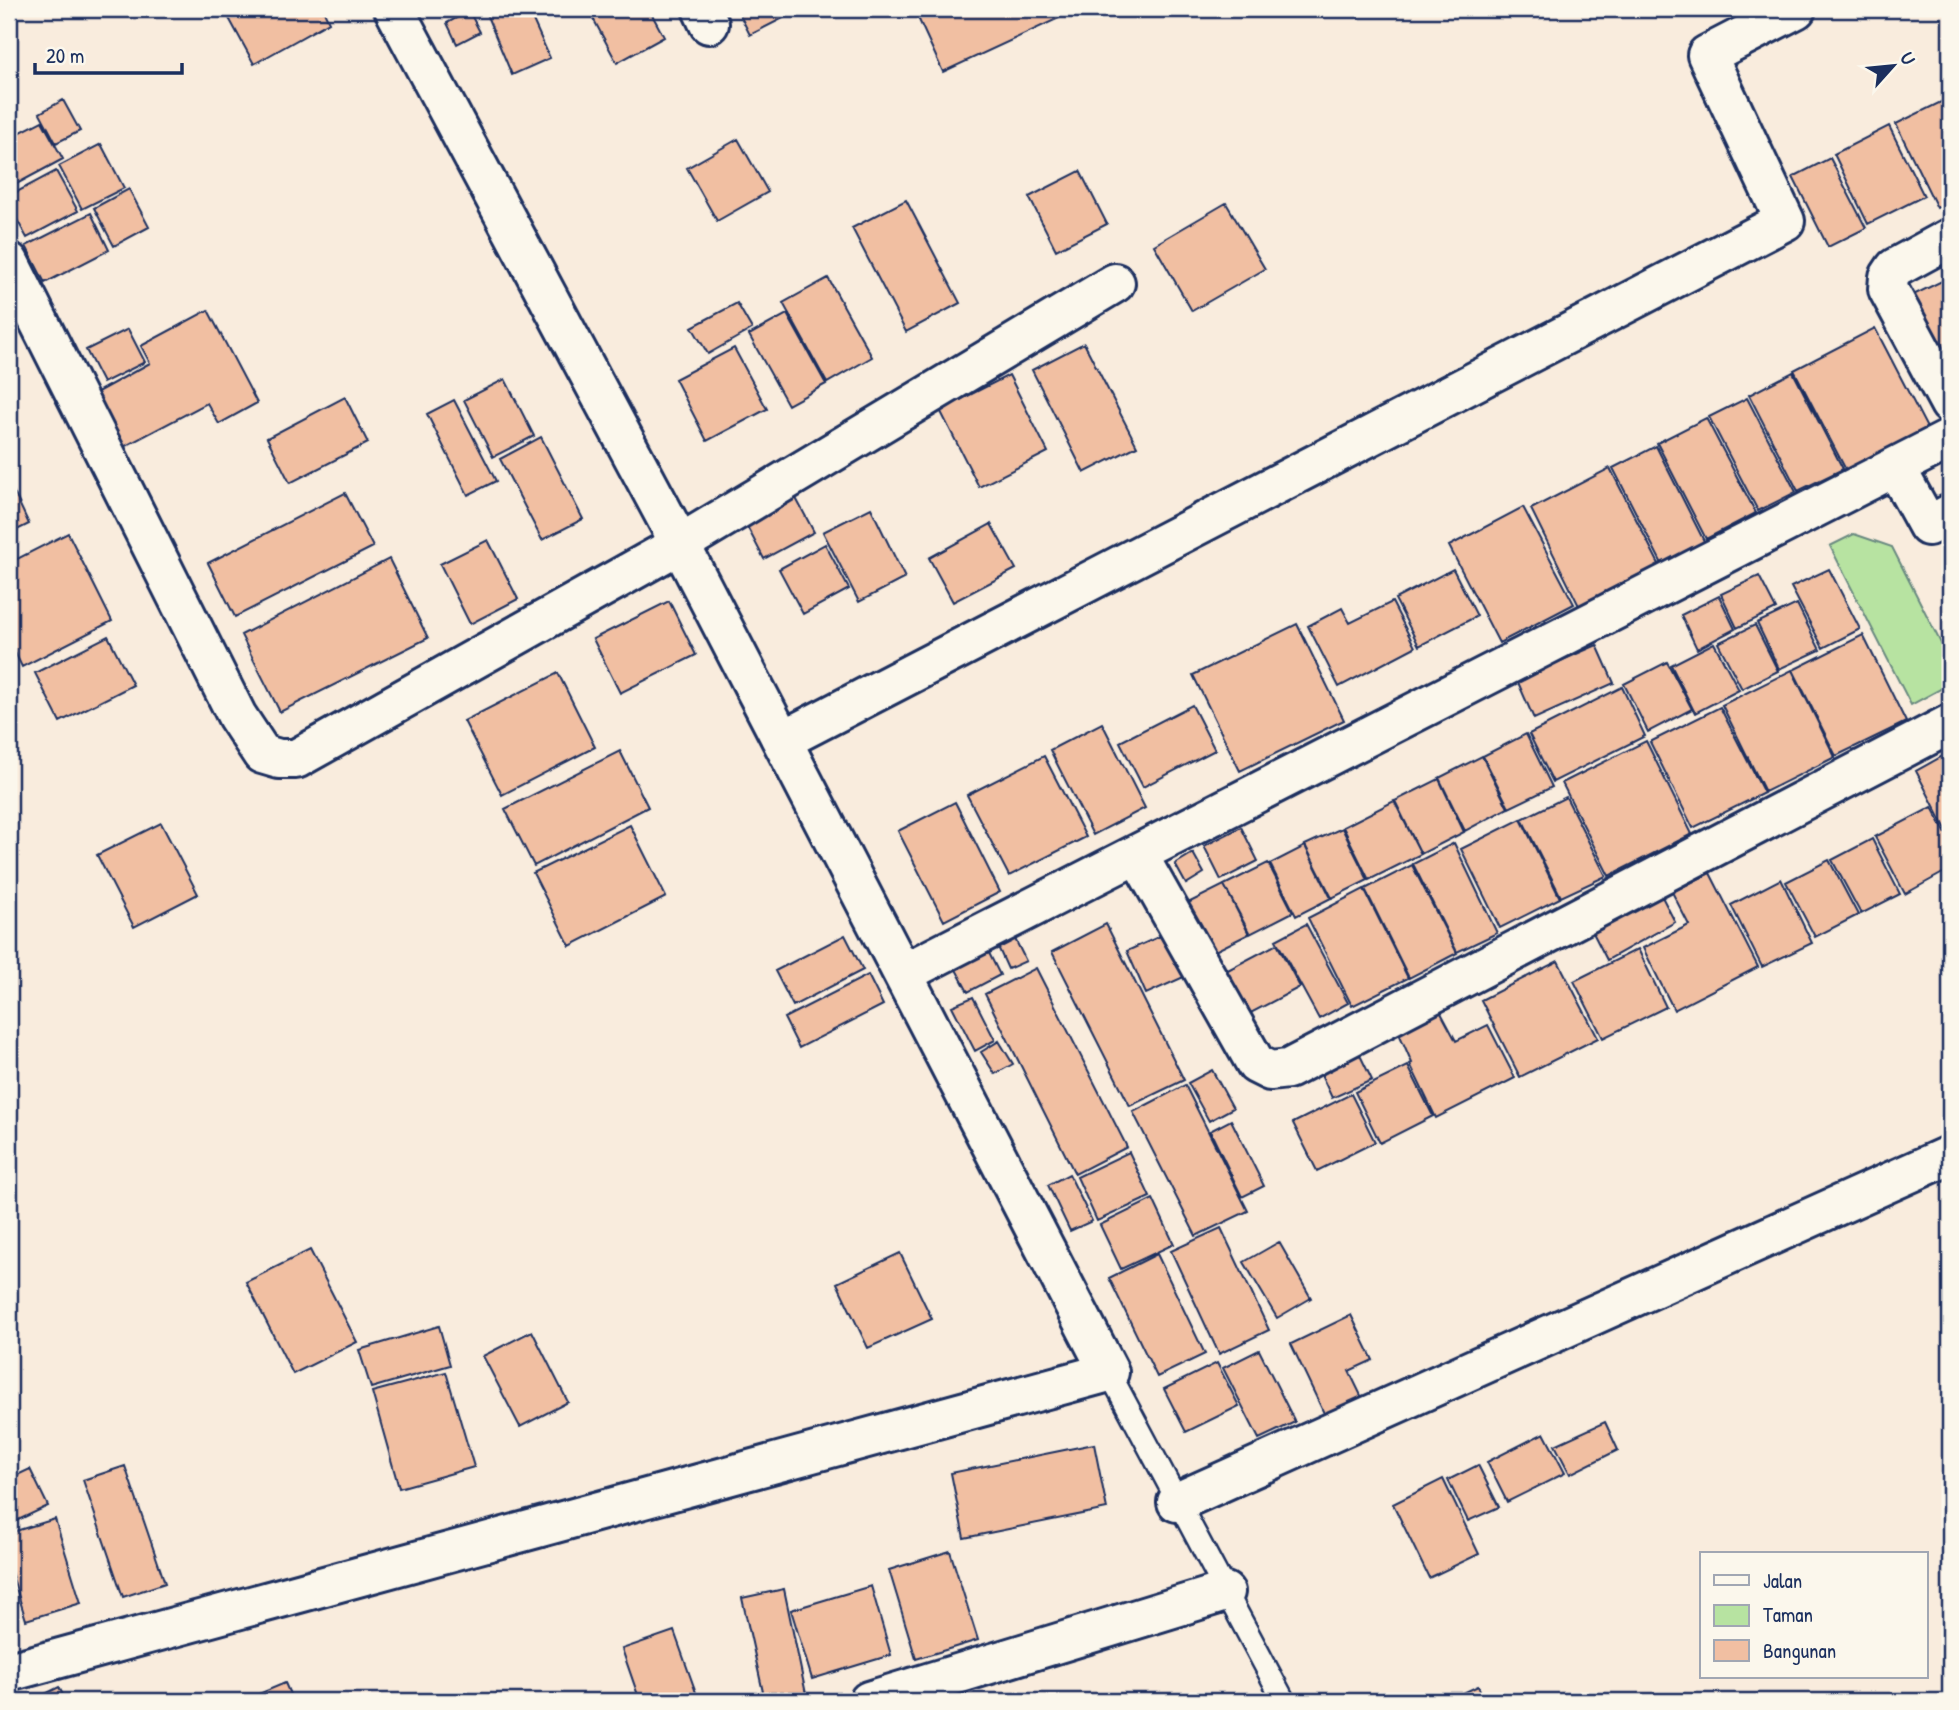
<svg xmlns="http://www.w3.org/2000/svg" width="1959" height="1710" viewBox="0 0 1959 1710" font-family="'Patrick Hand',sans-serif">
<rect width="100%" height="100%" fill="#f9ecdd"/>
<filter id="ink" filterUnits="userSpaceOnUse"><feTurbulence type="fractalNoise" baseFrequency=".0143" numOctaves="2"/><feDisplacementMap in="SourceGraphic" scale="14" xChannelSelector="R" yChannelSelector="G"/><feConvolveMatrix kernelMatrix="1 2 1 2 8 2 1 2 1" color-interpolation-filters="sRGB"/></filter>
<g filter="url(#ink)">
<path fill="#b7e3a1" stroke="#698980" stroke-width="2" d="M 1854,534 L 1892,547 L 1950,661 L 1950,684 L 1911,705 L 1830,546 Z"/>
<path fill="#f1bfa2" stroke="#1b2f5e" stroke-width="2" d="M 224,9 L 323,9 L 329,22 L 254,64 Z
M 484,9 L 528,9 L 550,58 L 512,75 Z
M 588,9 L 649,9 L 664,37 L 617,63 Z
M 737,9 L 801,9 L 750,35 Z
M 914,9 L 1055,9 L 1059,18 L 943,72 Z
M 469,11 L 480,32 L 457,44 L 447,23 Z
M 1949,98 L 1950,201 L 1937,208 L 1896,124 Z
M 63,100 L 80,131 L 56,143 L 40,113 Z
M 42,121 L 63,159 L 9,188 L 9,138 Z
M 1889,126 L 1924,196 L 1868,224 L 1834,154 Z
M 738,139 L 768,192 L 717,221 L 687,168 Z
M 101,144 L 124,188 L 82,209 L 59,166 Z
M 1830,158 L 1866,228 L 1828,247 L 1793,177 Z
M 56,171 L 78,211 L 27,238 L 9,205 L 9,196 Z
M 1080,171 L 1107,224 L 1056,250 L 1029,197 Z
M 129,189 L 149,227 L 114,246 L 94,208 Z
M 906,200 L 960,303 L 906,332 L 852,228 Z
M 1226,203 L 1265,269 L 1192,311 L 1154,245 Z
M 91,213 L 109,250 L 45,283 L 26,246 Z
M 1950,277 L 1950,349 L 1931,358 L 1903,300 Z
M 828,278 L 872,357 L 827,383 L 783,303 Z
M 737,303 L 752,329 L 708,354 L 692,327 Z
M 208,310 L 257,403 L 219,424 L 207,403 L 118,450 L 90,396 L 150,363 L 141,346 Z
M 787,314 L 826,384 L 788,405 L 749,335 Z
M 1875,328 L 1927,428 L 1846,470 L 1794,370 Z
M 128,329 L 145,362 L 103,383 L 86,350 Z
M 1084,343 L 1137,446 L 1084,473 L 1032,370 Z
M 734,348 L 767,409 L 707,441 L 675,379 Z
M 1793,372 L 1843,469 L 1798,491 L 1749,395 Z
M 1009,375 L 1048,452 L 979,487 L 940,410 Z
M 505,379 L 534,436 L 493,457 L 464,400 Z
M 345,397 L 368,443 L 290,483 L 267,438 Z
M 1747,398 L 1796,492 L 1758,511 L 1709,417 Z
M 454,400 L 496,481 L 468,495 L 427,414 Z
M 1706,418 L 1756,513 L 1706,539 L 1657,443 Z
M 541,437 L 583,519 L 542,540 L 500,459 Z
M 1656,446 L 1705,543 L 1662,564 L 1613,468 Z
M 1610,468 L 1662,570 L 1581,610 L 1531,509 Z
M 9,482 L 29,524 L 9,534 Z
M 790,487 L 814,532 L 764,559 L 740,513 Z
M 345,493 L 373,547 L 235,617 L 208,563 Z
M 1523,507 L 1574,604 L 1499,643 L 1449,546 Z
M 871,508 L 905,578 L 859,602 L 823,532 Z
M 991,524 L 1016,569 L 953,602 L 929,558 Z
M 68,533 L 112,621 L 22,667 L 9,640 L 9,563 Z
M 488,540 L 518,599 L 470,624 L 440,564 Z
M 825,544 L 849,589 L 803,614 L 779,569 Z
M 389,559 L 428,638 L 280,712 L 241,635 Z
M 1453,569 L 1477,616 L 1419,646 L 1395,599 Z
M 1829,569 L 1860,629 L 1823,648 L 1791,587 Z
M 1759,576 L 1776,609 L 1737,628 L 1721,594 Z
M 1719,596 L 1735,629 L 1697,649 L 1681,615 Z
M 669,601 L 696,655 L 620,693 L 593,639 Z
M 1392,602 L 1415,647 L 1339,687 L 1308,626 L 1342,608 L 1350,623 Z
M 1797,604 L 1820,650 L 1779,669 L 1757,623 Z
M 1297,624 L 1344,720 L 1240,771 L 1193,675 Z
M 1755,625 L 1778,671 L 1742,689 L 1718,643 Z
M 1863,635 L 1906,722 L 1836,756 L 1793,670 Z
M 108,636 L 133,685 L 60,722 L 35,673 Z
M 1714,643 L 1739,690 L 1695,713 L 1671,665 Z
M 1597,645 L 1614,683 L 1534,719 L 1517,680 Z
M 1667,662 L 1692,709 L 1648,732 L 1624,684 Z
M 1792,670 L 1835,757 L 1765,792 L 1722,705 Z
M 558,673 L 595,747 L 502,795 L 464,721 Z
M 1622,687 L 1645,736 L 1553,782 L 1529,734 Z
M 1192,705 L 1215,750 L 1143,787 L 1120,742 Z
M 1720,707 L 1764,793 L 1693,828 L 1650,742 Z
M 1102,723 L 1145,808 L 1093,835 L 1050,750 Z
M 1526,734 L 1552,787 L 1509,808 L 1483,756 Z
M 1646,741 L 1692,834 L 1609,876 L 1562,783 Z
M 620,751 L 648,807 L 534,866 L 505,809 Z
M 1950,752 L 1950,837 L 1916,771 Z
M 1044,756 L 1086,837 L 1009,876 L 967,795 Z
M 1482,756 L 1508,808 L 1465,831 L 1439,778 Z
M 1439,779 L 1464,832 L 1421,854 L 1395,801 Z
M 1566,797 L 1606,876 L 1561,897 L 1522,819 Z
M 1394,801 L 1421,854 L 1369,880 L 1343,827 Z
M 955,802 L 1000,892 L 944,921 L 898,831 Z
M 1932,807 L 1950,842 L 1950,869 L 1905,894 L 1875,837 Z
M 1521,819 L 1560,898 L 1500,928 L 1461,849 Z
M 161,823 L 198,894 L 134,927 L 97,855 Z
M 630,825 L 666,897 L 570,946 L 533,873 Z
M 1241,827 L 1258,861 L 1221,880 L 1204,846 Z
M 1342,828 L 1368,880 L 1332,898 L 1305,845 Z
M 1872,839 L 1900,894 L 1861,914 L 1832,860 Z
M 1454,843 L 1497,933 L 1457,952 L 1413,864 Z
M 1305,846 L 1331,898 L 1296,916 L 1270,864 Z
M 1193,853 L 1204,873 L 1186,884 L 1175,864 Z
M 1829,860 L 1858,915 L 1815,937 L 1786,882 Z
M 1268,863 L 1293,912 L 1250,934 L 1224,885 Z
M 1412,865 L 1457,953 L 1409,978 L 1365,889 Z
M 1710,873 L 1758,967 L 1674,1010 L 1643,948 L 1689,925 L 1672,892 Z
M 1781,879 L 1812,943 L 1762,967 L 1731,905 Z
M 1224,885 L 1249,934 L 1205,956 L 1180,907 Z
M 1656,885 L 1675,922 L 1607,960 L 1588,923 Z
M 1364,889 L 1408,978 L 1352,1006 L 1308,918 Z
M 1106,924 L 1184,1080 L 1130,1106 L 1052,952 Z
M 1306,924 L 1348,1003 L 1319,1019 L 1276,940 Z
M 1167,933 L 1186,976 L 1146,994 L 1127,951 Z
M 845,935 L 863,970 L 793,1006 L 775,971 Z
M 1015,939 L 1026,961 L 1008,969 L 998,947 Z
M 984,943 L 1000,975 L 968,992 L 951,960 Z
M 1277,944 L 1300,987 L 1245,1016 L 1222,973 Z
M 1638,949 L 1666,1007 L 1603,1038 L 1574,981 Z
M 1558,961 L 1598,1038 L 1520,1077 L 1481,1000 Z
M 1036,968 L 1127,1147 L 1075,1174 L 985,994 Z
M 868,975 L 883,1005 L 799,1048 L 784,1018 Z
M 973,997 L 995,1040 L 975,1051 L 952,1006 Z
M 1440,1011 L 1456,1041 L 1488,1025 L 1515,1078 L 1436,1118 L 1410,1064 L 1412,1063 L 1398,1031 Z
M 999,1041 L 1013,1064 L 995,1074 L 981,1052 Z
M 1358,1051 L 1372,1080 L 1332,1098 L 1319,1070 Z
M 1408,1066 L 1433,1116 L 1380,1143 L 1355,1092 Z
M 1212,1070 L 1233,1108 L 1209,1121 L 1188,1083 Z
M 1185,1085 L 1248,1211 L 1196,1236 L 1133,1112 Z
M 1351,1094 L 1375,1142 L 1317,1171 L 1293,1123 Z
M 1231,1120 L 1264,1186 L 1242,1197 L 1210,1131 Z
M 1129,1152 L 1150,1197 L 1097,1221 L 1077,1177 Z
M 1069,1174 L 1092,1221 L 1070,1231 L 1048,1185 Z
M 1153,1199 L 1174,1244 L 1121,1269 L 1100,1225 Z
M 1221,1228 L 1269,1330 L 1219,1354 L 1171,1251 Z
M 1279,1242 L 1311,1298 L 1277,1318 L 1244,1262 Z
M 310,1250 L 357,1342 L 293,1374 L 246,1282 Z
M 900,1253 L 932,1319 L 868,1348 L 837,1283 Z
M 1157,1254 L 1205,1354 L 1157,1377 L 1109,1278 Z
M 1351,1315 L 1373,1360 L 1349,1371 L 1367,1408 L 1330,1426 L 1291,1344 Z
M 439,1326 L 450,1365 L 371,1388 L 359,1350 Z
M 532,1331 L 568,1402 L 520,1427 L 483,1356 Z
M 1259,1350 L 1295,1422 L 1259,1439 L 1223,1368 Z
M 1217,1363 L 1239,1406 L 1186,1432 L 1164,1389 Z
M 446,1372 L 474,1467 L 399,1488 L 372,1392 Z
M 1605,1422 L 1618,1450 L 1570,1474 L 1555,1445 Z
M 1544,1433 L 1565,1473 L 1507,1502 L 1487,1462 Z
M 1094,1444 L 1107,1509 L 964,1538 L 951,1473 Z
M 1478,1465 L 1499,1507 L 1468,1521 L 1448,1480 Z
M 125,1466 L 165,1583 L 123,1597 L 83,1480 Z
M 30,1469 L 48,1506 L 14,1522 L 9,1512 L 9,1479 Z
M 1443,1479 L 1479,1554 L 1429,1578 L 1393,1504 Z
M 55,1519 L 81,1603 L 26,1620 L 9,1565 L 9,1533 Z
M 950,1551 L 978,1640 L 916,1659 L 889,1570 Z
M 871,1586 L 891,1655 L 812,1679 L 791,1610 Z
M 784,1589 L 806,1694 L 765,1701 L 742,1598 Z
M 674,1631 L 699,1701 L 640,1701 L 622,1649 Z
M 285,1683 L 293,1701 L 242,1701 Z
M 1478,1686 L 1485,1701 L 1446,1701 Z
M 59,1687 L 66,1701 L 31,1701 Z"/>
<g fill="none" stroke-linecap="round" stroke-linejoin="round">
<defs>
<path id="service" d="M 1109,1372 L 1284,1701"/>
<path id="minor" d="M 702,9 L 709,24
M 1950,238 L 1895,268 L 1889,277 L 1888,289 L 1950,404
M 9,262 L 237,716 L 262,754 L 279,759 L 296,759 L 680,544 L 1115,283
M 1896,468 L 1928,526 L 1950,514
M 783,740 L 1785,221 L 1707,55 L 1796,9
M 1138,855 L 1256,1064 L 1270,1071 L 1288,1069 L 1950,724
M 904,973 L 1950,439
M 1177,1502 L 1950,1155
M 9,1672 L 1109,1372 L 680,544 L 394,9
M 869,1701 L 1225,1592"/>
</defs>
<use href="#service" stroke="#1b2f5e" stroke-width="26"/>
<use href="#minor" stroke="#1b2f5e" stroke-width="44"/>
<use href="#service" stroke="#fbf7ec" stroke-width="21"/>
<use href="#minor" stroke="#fbf7ec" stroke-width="38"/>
</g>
</g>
<rect width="1959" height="1710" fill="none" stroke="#fbf7ec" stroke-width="35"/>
<rect x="18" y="18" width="1924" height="1675" fill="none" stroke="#1b2f5e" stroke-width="2.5" filter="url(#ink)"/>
<rect x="1700" y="1552" width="228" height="126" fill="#fbf7ec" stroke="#a1a7b3" stroke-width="2"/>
<rect x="1714" y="1575" width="35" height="10" fill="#fbf7ec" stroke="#a1a7b3" stroke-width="2"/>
<text x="1763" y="1588" font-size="21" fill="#1b2f5e">Jalan</text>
<rect x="1714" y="1605" width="35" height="21" fill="#b7e3a1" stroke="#a1a7b3" stroke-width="2"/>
<text x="1763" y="1622" font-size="21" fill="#1b2f5e">Taman</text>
<rect x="1714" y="1640" width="35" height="21" fill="#f1bfa2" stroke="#a1a7b3" stroke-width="2"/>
<text x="1763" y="1658" font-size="21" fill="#1b2f5e">Bangunan</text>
<g transform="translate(1893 66) rotate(63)" stroke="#fbf7ec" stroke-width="5" paint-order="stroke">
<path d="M0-5L12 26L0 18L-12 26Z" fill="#1b2f5e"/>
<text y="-10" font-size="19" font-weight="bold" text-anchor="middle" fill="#1b2f5e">U</text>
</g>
<path d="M35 63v10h147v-10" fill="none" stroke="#1b2f5e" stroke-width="3.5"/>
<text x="46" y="63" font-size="21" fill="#1b2f5e" stroke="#fbf7ec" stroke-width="5" paint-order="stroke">20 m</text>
</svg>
